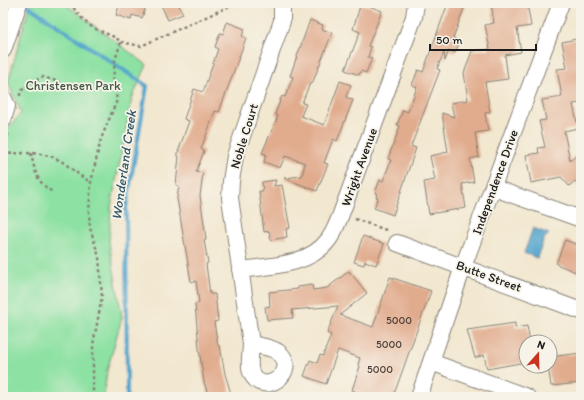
<svg xmlns="http://www.w3.org/2000/svg" width="584" height="400" viewBox="0 0 584 400" font-family="Itim,sans-serif">
<rect width="100%" height="100%" fill="#f7f3e8"/>
<filter id="ink" filterUnits="userSpaceOnUse"><feTurbulence type="fractalNoise" baseFrequency=".025" numOctaves="2"/><feDisplacementMap in="SourceGraphic" scale="8" xChannelSelector="R" yChannelSelector="G"/><feConvolveMatrix kernelMatrix="1 2 1 2 8 2 1 2 1" color-interpolation-filters="sRGB"/></filter>
<filter id="wash" filterUnits="userSpaceOnUse"><feTurbulence type="fractalNoise" baseFrequency=".012" numOctaves="4" result="noise"/><feDisplacementMap in="SourceGraphic" scale="16" xChannelSelector="R" yChannelSelector="G"/><feGaussianBlur stdDeviation="0.9" result="paint"/><feColorMatrix in="noise" values="0 0 0 0 0 0 0 0 0 0 0 0 0 0 0 0 0 1.4 0 .05"/><feComposite in="paint" operator="in"/></filter>
<g filter="url(#wash)">
<rect width="100%" height="100%" fill="#f2e7cf"/>
<path fill="#8ce1a3" stroke="#547e60" d="M 33,3 L 64,3 L 147,65 L 132,98 L 111,207 L 109,242 L 122,317 L 107,371 L 104,394 L 107,397 L 3,397 L 3,135 L 21,113 L 8,82 L 29,7 Z"/>
<path fill="#52a4cd" stroke="#376074" d="M 533,228 L 549,234 L 544,239 L 537,258 L 524,253 Z"/>
<g fill="none" stroke-linecap="round" stroke-linejoin="round">
<path stroke="#52a4cd" stroke-width="4" d="M 24,3 L 147,86 L 126,208 L 127,397"/>
</g>
<g id="blocks">
<path fill="#e1ab8d" d="M 120,3 L 147,3 L 142,18 L 132,15 L 131,20 L 116,15 Z
M 160,3 L 178,3 L 183,14 L 168,20 Z
M 361,3 L 382,11 L 368,46 L 371,47 L 368,57 L 372,58 L 366,73 L 361,71 L 359,75 L 345,70 L 360,32 L 353,29 Z
M 448,3 L 466,3 L 453,38 L 460,41 L 455,53 L 449,50 L 445,61 L 444,52 L 437,69 L 440,70 L 411,146 L 416,148 L 393,215 L 374,208 L 378,198 L 376,197 L 377,193 L 375,193 L 380,180 L 383,181 L 391,160 L 388,159 L 400,126 L 397,125 L 403,110 L 408,112 L 417,87 L 412,85 L 418,70 L 423,72 Z
M 491,3 L 527,3 L 531,26 L 517,28 L 521,52 L 505,55 L 508,79 L 485,82 L 490,112 L 485,113 L 488,131 L 475,133 L 479,157 L 470,159 L 474,182 L 462,184 L 466,208 L 429,214 L 424,182 L 435,180 L 430,156 L 448,152 L 442,113 L 454,117 L 451,103 L 468,100 L 464,73 L 472,51 L 490,49 L 485,25 L 494,23 Z
M 310,20 L 323,25 L 322,29 L 332,33 L 312,84 L 310,83 L 302,103 L 306,104 L 301,116 L 324,125 L 340,81 L 351,85 L 346,97 L 353,100 L 337,141 L 333,139 L 324,163 L 328,164 L 317,191 L 284,178 L 302,176 L 305,163 L 285,156 L 280,168 L 264,162 L 266,154 L 262,153 L 278,116 L 275,114 L 282,96 L 285,97 L 293,77 L 290,76 Z
M 227,22 L 245,29 L 242,36 L 246,38 L 219,112 L 215,111 L 211,122 L 201,149 L 204,151 L 196,172 L 203,173 L 200,196 L 205,231 L 206,240 L 204,240 L 208,263 L 206,264 L 210,294 L 215,294 L 218,321 L 214,322 L 218,346 L 220,346 L 225,374 L 232,397 L 209,397 L 204,382 L 199,349 L 195,304 L 199,303 L 196,281 L 191,282 L 177,198 L 179,186 L 176,185 L 179,156 L 177,155 L 189,121 L 184,119 L 194,89 L 203,92 L 218,49 L 215,47 L 220,33 L 223,34 Z
M 581,38 L 581,103 L 573,104 L 578,128 L 564,131 L 570,161 L 581,151 L 581,188 L 575,181 L 569,186 L 561,177 L 531,183 L 526,155 L 539,153 L 538,148 L 545,147 L 539,121 L 546,120 L 542,100 L 562,97 L 557,69 L 567,68 L 562,42 Z
M 276,180 L 274,186 L 282,185 L 290,228 L 286,229 L 287,237 L 271,240 L 269,231 L 264,232 L 259,191 L 263,191 L 262,182 Z
M 363,236 L 384,244 L 376,265 L 365,261 L 364,265 L 354,262 Z
M 565,240 L 581,246 L 581,274 L 556,264 Z
M 349,271 L 367,293 L 340,315 L 373,327 L 390,277 L 431,291 L 393,397 L 358,397 L 359,393 L 352,390 L 360,366 L 358,365 L 360,358 L 338,350 L 326,384 L 304,376 L 310,360 L 317,363 L 320,355 L 323,356 L 331,335 L 327,333 L 338,306 L 292,310 L 293,318 L 267,320 L 265,307 L 270,306 L 269,292 L 298,289 L 298,287 L 312,285 L 313,290 L 327,288 Z
M 515,323 L 515,328 L 527,326 L 530,342 L 526,342 L 526,362 L 487,369 L 484,355 L 475,358 L 467,330 Z
M 581,353 L 581,383 L 551,386 L 548,366 L 550,366 L 550,357 Z"/>
</g>
</g>
<g filter="url(#ink)">
<use href="#blocks" fill-opacity="0" stroke="#878276" stroke-width="1"/>
<g fill="none" stroke-linecap="round" stroke-linejoin="round">
<defs>
<path id="minor" d="M 3,50 L 19,3
M 3,97 L 7,106 L 3,120
M 494,188 L 581,219
M 397,243 L 581,311
M 240,270 C 270,266 310,266 329,239 C 334,232 338,222 341,214 L 414,17 L 416,3
M 251,344 L 230,198 L 231,181 L 235,156 L 282,21 L 282,3
M 251,344 C 260,346 272,347 278,352 C 302,370 262,400 251,372 C 248,364 251,353 251,344 Z
M 431,362 L 527,397
M 419,397 L 463,267 L 561,3"/>
</defs>
<use href="#minor" stroke="#878276" stroke-width="18"/>
<path stroke="#878276" stroke-width="2.5" stroke-dasharray="3 3" stroke-linecap="butt" d="M 70,3 C 77,13 85,24 96,29 C 106,34 113,35 121,42 L 115,60 L 113,80 L 117,100 L 101,139 L 91,182 L 89,212 L 90,228 L 99,257 L 102,297 L 93,345 L 93,397
M 121,42 L 141,46 L 237,3
M 20,96 L 20,92 L 30,83 L 43,77 L 59,82 L 64,92
M 3,139 L 9,134
M 31,153 C 35,172 36,182 54,193
M 3,154 C 26,153 49,150 68,166 C 76,172 81,177 91,182
M 355,219 L 389,231
M 3,394 L 15,397"/>
<use href="#minor" stroke="#fff" stroke-width="16"/>
</g>
</g>
<g text-anchor="middle" dominant-baseline="central" stroke-width="3.5" stroke-linejoin="round" paint-order="stroke">
<g font-size="11" fill="#4d4038">
<text x="399" y="320">5000</text>
<text x="389" y="344">5000</text>
<text x="380" y="369">5000</text>
</g>
<g font-size="13" fill="#3e5744" stroke="#f7f3e8">
<text x="73" y="85">Christensen Park</text>
</g>
<g font-size="13" fill="#1c1c1c" stroke="#f7f3e8">
<text transform="translate(244 136) rotate(-73)">Noble Court</text>
<text transform="translate(359 167) rotate(-70)">Wright Avenue</text>
<text transform="translate(495 182) rotate(-70)">Independence Drive</text>
<text transform="translate(489 276) rotate(20)">Butte Street</text>
</g>
<g font-size="14" font-style="italic" fill="#34596c" stroke="#f7f3e8">
<text transform="translate(124 165) rotate(-82)">Wonderland Creek</text>
</g>
</g>
<rect width="584" height="400" fill="none" stroke="#f7f3e8" stroke-width="16"/>
<g transform="translate(538 354) rotate(20)"><circle r="19" fill="#f7f3e8" stroke="#9f9d96"/>
<path d="M0-3L7 15L0 10L-7 15Z" fill="#c8321e"/>
<text y="-6" font-size="11" font-weight="bold" text-anchor="middle" fill="#1c1c1c">N</text>
</g>
<path d="M430 44v6h106v-6" fill="none" stroke="#1c1c1c" stroke-width="2"/>
<text x="436" y="44" font-size="12" fill="#1c1c1c" stroke="#f7f3e8" stroke-width="3" paint-order="stroke">50 m</text>
</svg>
